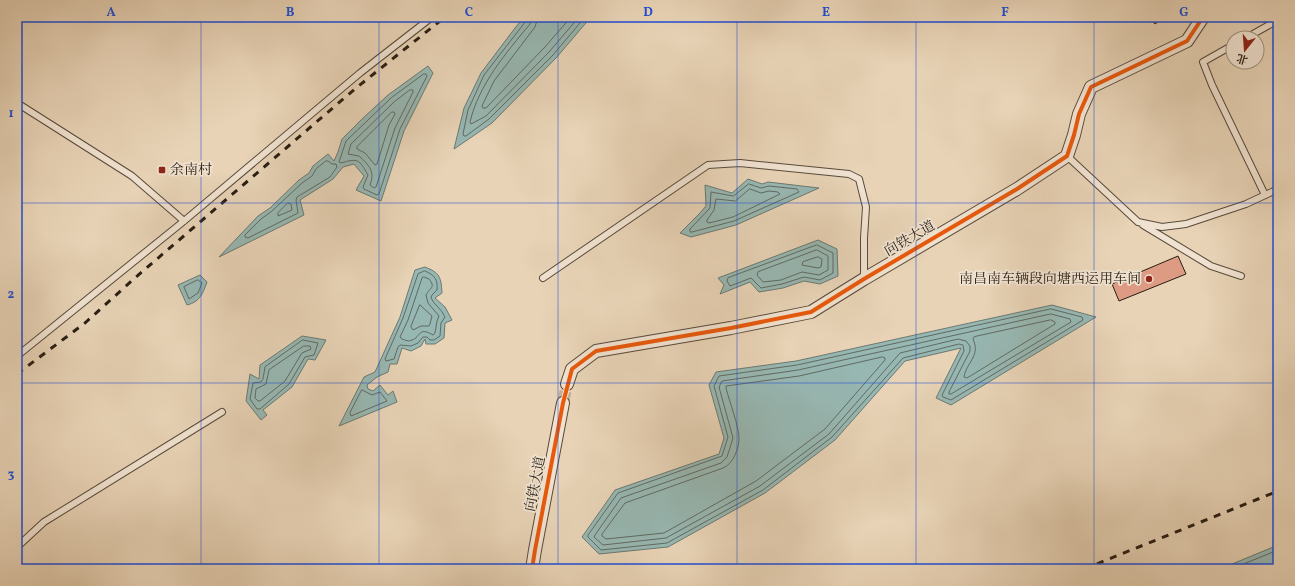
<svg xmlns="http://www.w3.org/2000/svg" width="1295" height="586" viewBox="0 0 1295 586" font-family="Vollkorn,'Noto Serif SC',serif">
<rect width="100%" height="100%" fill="#e8d3b6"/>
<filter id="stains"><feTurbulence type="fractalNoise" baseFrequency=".005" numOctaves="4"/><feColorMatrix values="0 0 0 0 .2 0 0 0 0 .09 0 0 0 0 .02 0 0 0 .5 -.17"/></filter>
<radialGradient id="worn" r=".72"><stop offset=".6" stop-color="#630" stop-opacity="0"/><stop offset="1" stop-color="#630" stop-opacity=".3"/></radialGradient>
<path fill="#97b7b2" stroke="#6b7972" d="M 524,17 L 591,17 L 556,58 L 492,123 L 454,149 L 464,108 L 481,73 L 515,28 Z
M 428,66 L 433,73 L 404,131 L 381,201 L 356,190 L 364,176 L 354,164 L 343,167 L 333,179 L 300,200 L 304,215 L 219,257 L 258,216 L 270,208 L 299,180 L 309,173 L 313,166 L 328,154 L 334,161 L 338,152 L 342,139 L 361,120 L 388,95 Z
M 748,179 L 762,184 L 768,182 L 819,188 L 736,225 L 691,237 L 680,233 L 700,213 L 706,206 L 705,185 L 732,193 Z
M 818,240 L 837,249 L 838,276 L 820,284 L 804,281 L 783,288 L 759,292 L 750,282 L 720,294 L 724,285 L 718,278 Z
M 425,267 C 440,273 441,277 442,293 L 435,298 L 445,307 L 452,320 L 445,323 L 444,338 L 435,344 L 426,344 L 425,339 L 421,346 L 411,351 L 402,348 L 397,364 L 390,364 L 388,372 L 377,377 L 367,385 L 368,389 L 373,391 L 380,385 L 388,395 L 393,391 L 397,402 L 339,426 L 364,377 L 375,372 L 400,317 L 415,270 Z
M 200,275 L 207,282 C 203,293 200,302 187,305 L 178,285 Z
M 1052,305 L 1096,317 L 951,405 L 936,398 L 961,348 L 905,361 L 835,440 L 765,493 L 668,547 L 599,554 L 582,537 L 615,490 L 719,454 L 724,438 L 709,385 L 716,372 L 796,361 Z
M 302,336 L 326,340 L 315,360 L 308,359 L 292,387 L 263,410 L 267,415 L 261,420 L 246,401 L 250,374 L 259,379 L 260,365 Z
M 1278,545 L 1278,569 L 1220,569 Z"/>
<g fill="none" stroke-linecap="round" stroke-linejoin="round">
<path stroke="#606a62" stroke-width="1" d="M 527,17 L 526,21 L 484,75 L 468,110 L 463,134 L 464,136 L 466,136 L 489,119 L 553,55 L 585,17
M 532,17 L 530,24 C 506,53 479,84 470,122 L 471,124 L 486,116 L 549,52 L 579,17
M 538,17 L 535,27 L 494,81 L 482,106 L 483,108 L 486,108 L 545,47 L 571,17
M 424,74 L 426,74 L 427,76 L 400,129 L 379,194 L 377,195 L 364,189 L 363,187 L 368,175 C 359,159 358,158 341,163 L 339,162 L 346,141 L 391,98 Z
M 410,90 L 413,90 L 413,92 L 395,128 L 376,187 L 374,188 L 370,185 C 375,172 370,166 359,156 L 348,154 L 351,144 L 394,102 Z
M 392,112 L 394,112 L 395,114 L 389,125 L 377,164 L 375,165 L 365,153 L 357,149 L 357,147 Z
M 326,161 L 328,161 L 332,164 L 336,164 L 337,167 L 330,177 L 297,197 L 296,200 L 298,213 L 248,238 L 245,237 L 245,235 L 261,219 L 272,211 L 302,183 L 312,176 L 316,169 Z
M 749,184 L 761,188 L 769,186 L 797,189 L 799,192 L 734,221 L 692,232 L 690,232 L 690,229 L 710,208 L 711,192 L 733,196 Z
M 750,189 L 761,193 L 769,191 L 778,192 L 780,194 L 733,217 L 709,223 L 707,222 L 707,220 L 714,210 L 716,199 L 735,201 Z
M 288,203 L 291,204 L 292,210 L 278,216 L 278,213 Z
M 817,245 L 833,253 L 833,273 L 820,280 L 804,277 L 782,284 L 761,288 L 751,278 L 730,286 L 727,281 L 728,278 Z
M 817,250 L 828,256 L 828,270 L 819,275 L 802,272 L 781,280 L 763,282 L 757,275 L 758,272 Z
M 818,257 L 822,259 L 821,267 L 818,268 L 802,265 L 803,262 Z
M 425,271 C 435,275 438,280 437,290 L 432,295 L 431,298 C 434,305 442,309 445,317 L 441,323 L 440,336 L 434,340 L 430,340 L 427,337 L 423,337 L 418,343 L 411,346 L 400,345 L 398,347 L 394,359 L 386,361 L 385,359 L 403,318 L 418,274 Z
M 424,277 L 429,279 C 436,288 430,287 426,295 L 428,303 L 439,316 L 437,321 L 435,333 L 433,335 C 418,326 421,337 412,340 C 409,342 405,340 402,339 L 400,337 L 408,320 L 422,278 Z
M 198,280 L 202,283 L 198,293 L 189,299 L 184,287 Z
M 420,305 L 432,316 L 430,324 L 429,326 L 421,326 L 413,330 L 411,327 Z
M 1051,309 L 1082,317 L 1083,320 L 951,400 L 943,397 L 942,395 L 964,351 L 963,345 L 959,344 L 903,358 L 832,437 L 763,490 L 667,543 L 601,550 L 588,537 L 588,535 L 618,493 L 722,456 L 728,437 L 714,386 L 719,376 L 797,365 Z
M 1051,314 L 1070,319 L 1071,322 L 951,394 L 949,394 L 949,392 L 970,351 L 970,346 L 966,341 L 958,339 L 900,353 L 829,434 L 760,486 L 666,538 L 603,545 L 594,537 L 595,535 L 621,498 L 721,463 L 727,457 L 733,438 L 719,387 L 722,381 L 798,370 Z
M 1051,320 L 1055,322 L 1055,324 L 967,378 L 964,377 C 966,363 981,356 973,339 L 974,337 Z
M 303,340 L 318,343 L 314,355 L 305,357 L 289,384 L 260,409 L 257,409 L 250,399 L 253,383 L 261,382 L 263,379 L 265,367 Z
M 304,346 L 310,346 L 311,349 L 302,353 L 285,381 L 260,401 L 258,401 L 255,398 L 256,389 L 266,384 L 269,370 Z
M 883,357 L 885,358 L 885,360 L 825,429 L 756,481 L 664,533 L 606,539 L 602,536 L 602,534 L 625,503 L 723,468 C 733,464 739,449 739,438 C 739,427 729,400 726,388 L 726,386 L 799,376 Z
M 362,390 L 372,395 L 380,392 L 387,401 L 351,416 L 350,413 Z
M 1231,569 L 1278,550"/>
</g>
<path fill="#dd9b83" stroke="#281d12" d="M 1149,17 L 1165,17 L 1155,24 Z
M 1178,256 L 1186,274 L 1119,301 L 1112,284 Z"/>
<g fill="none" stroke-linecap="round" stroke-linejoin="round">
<path stroke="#c2af95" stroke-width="12" stroke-dasharray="12 6" stroke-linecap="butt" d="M 563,403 L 567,384"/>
<defs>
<path id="service" d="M 1246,38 L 1278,20
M 1233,45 L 1203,62 L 1212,85 L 1265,195
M 17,103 L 132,176 L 184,221
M 1067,156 L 1138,222 L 1162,227 L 1186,224 L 1246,204 L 1278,189
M 1143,225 L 1211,266 L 1241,276
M 543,278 L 708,165 L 740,163 L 849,174 L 859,179 L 866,207 L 864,238 L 864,279
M 17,356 L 184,221 L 360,73 L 432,17
M 17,547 L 44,522 L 222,412"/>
<path id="minor" d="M 567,384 L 572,369 L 596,351 L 731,328 L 811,312 L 864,279 L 1017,189 L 1067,156 L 1074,135 L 1079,114 L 1091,87 L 1187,41 L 1203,17
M 532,569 L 535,550 L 563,403"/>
</defs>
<use href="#service" stroke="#584a3b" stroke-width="8"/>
<use href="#minor" stroke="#584a3b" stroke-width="14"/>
<use href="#service" stroke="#f0e2d0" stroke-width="6"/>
<use href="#minor" stroke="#f0e2d0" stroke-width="12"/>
<path stroke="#281d12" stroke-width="3" stroke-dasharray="7 7" stroke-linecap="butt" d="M 17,374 L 85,323 L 136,277 L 356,88 L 445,17
M 1084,569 L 1278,491"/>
<defs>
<path id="cycleway" d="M 532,569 L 535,550 L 563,403 L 572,369 L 596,351 L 731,328 L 811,312 L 864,279 L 1017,189 L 1067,156 L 1074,135 L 1079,114 L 1091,87 L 1187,41 L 1203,17"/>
</defs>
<use href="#cycleway" stroke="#f0e2d0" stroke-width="6"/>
<use href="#cycleway" stroke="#e8590c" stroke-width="4"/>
</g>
<path fill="none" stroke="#1d4ed8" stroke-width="1" stroke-opacity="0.55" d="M 201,17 L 201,569M 379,17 L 379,569M 558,17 L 558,569M 737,17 L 737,569M 916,17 L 916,569M 1094,17 L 1094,569M 17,203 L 1278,203M 17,383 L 1278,383"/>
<g fill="#8f2418" stroke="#f0e2d0" stroke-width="1.5">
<rect x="158" y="166" width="8" height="8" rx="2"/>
<circle cx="1149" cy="279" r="4"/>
</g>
<g text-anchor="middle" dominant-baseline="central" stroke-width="3.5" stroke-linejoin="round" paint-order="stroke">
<g font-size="14" fill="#281d12" stroke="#f0e2d0" text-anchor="start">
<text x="170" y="170">余南村</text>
<text x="1141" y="279" text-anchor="end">南昌南车辆段向塘西运用车间</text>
</g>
<g font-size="14" fill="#281d12" stroke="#f0e2d0">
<text transform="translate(910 239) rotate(-30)">向铁大道</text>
<text transform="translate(536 484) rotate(-79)">向铁大道</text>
</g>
</g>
<rect width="1295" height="586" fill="none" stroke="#e8d3b6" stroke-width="44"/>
<g transform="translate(1245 50) rotate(197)"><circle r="19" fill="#f0e2d0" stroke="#a09384"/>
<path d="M0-3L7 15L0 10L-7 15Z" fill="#8f2418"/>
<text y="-6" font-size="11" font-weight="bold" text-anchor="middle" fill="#281d12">北</text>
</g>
<rect x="22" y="22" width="1251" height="542" fill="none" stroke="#1d4ed8" stroke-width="1.5"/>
<g font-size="13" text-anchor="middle" font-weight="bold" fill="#1d4ed8">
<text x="111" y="16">A</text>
<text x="290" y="16">B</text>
<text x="469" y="16">C</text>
<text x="648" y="16">D</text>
<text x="826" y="16">E</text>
<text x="1005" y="16">F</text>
<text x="1184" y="16">G</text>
<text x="11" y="117">1</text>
<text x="11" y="298">2</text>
<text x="11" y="478">3</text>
</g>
<rect width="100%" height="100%" filter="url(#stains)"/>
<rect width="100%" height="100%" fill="url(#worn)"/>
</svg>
